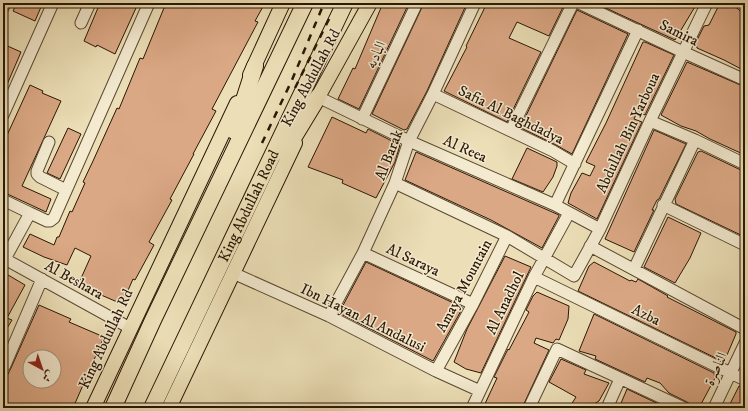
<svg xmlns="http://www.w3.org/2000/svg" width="748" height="411" viewBox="0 0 748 411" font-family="'IM FELL DW Pica',Amiri,serif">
<rect width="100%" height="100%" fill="#ecdfb7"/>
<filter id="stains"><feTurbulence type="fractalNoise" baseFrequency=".005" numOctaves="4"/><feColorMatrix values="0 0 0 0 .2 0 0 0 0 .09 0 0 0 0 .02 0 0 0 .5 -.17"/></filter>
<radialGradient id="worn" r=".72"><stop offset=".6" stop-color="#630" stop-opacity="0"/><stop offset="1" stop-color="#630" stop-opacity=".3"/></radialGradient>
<path fill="#dba885" stroke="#291603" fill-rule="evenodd" d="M 17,3 L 32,3 L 41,7 L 35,21 L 13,11 Z
M 100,3 L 122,3 L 136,8 L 115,54 L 97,45 L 96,47 L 84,41 Z
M 166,3 L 265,3 L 255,21 L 258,22 L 212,109 L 216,111 L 193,154 L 194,154 L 170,199 L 172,200 L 149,242 L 154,245 L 135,280 L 133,279 L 122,304 L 78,285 L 91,256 L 75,248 L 67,265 L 44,257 L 23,247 L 30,234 L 54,245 L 57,237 L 59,237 L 70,211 L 72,212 L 85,183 L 83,182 L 93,161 L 117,108 L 119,109 L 140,58 L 143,59 Z
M 383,3 L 409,3 L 359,109 L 338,99 L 353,68 L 355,69 Z
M 424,3 L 467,3 L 427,91 L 407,129 L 404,130 L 372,114 Z
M 487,3 L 565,3 L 549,36 L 517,22 L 509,38 L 541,52 L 507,122 L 444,91 L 467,47 L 466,46 Z
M 595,3 L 690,3 L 696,5 L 675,40 Z
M 723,3 L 731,3 L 745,15 L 745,71 L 724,60 L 697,48 L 696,42 L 704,26 L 709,25 L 719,5 Z
M 577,10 L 628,34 L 572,154 L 556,145 L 521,128 L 521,126 Z
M 643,42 L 645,42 L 674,55 L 645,115 L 637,112 L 634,119 L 642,122 L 597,219 L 568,203 L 571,193 L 582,173 L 590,176 L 595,166 L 586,162 L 606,123 Z
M 3,44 L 21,52 L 3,94 Z
M 687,62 L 745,87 L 745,155 L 710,139 L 696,131 L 681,126 L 661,115 Z
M 30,85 L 43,91 L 42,93 L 61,101 L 22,186 L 51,199 L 46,212 L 3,192 L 3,144 Z
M 332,117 L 366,133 L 368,129 L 400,145 L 395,162 L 376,198 L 342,183 L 343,180 L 308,167 Z
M 68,128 L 81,134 L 60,179 L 47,173 Z
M 654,130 L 686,144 L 659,199 L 657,200 L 652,210 L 654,210 L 634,252 L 605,239 Z
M 527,148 L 557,162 L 557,166 L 553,177 L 543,192 L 512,179 Z
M 701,151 L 745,172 L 745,237 L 676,204 L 675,199 L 698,152 Z
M 416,152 L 559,215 L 559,216 L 542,248 L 491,220 L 405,180 Z
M 668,217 L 701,233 L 690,258 L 675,283 L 644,267 Z
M 505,256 L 531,267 L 481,373 L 466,369 L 454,362 L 467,329 Z
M 366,262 L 462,307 L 462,309 L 433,361 L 339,313 Z
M 594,262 L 630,281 L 631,280 L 636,282 L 638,279 L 668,296 L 667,297 L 736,332 L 736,334 L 724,362 L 578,291 L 589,266 Z
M 3,272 L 25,285 L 7,318 L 12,320 L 3,335 Z
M 537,292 L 569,306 L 568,319 L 559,340 L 556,339 L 553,343 L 536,338 L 534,343 L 549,350 L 522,408 L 483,408 L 497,378 L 494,377 L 508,349 L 509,350 L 529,312 L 526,310 L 533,296 Z
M 39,305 L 71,319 L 69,322 L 104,337 L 73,408 L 3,408 L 3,384 L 11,368 ZM 30,357 L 54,357 L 54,381 L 30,381 Z
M 594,314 L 714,373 L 715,378 L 699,408 L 691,408 L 690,404 L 687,402 L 669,393 L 660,383 L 647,378 L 645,382 L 595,359 L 596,356 L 579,351 Z
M 561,359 L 586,370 L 584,374 L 609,383 L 599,401 L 587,408 L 569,408 L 576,397 L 549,382 Z
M 739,386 L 745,387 L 745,408 L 728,408 Z
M 627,389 L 667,408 L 619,408 Z"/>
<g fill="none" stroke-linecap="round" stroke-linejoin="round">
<defs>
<path id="minor" d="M 579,3 L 683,52 L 745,80
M 3,8 L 5,3
M 81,23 L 90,3
M 433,94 L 553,151 L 575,164
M 318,97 L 409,141 L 555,205 L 600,229
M 3,115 L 53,3
M 362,119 L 417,3
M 650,121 L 695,140 L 745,164
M 511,130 L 573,3
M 49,142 L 37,171 L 37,174 L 40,177 L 66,190
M 395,183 L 507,236 L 574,276 L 600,229 L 650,121 L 707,3
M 3,200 L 30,213
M 555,205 L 638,30
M 663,205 L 745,245
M 590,246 L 745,329
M 363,253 L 473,304
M 3,258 L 130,328
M 5,259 L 30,213 L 47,221 L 50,221 L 54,218 L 149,3
M 634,269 L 695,140
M 233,273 L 329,316 L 436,371 L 480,391
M 534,277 L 745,380
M 329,316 L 363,253 L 395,183 L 409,141 L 433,94 L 475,3
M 3,363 L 5,365 L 42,279
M 436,371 L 473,304 L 507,236
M 472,408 L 534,277 L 569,213
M 529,408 L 557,349 L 684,408
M 607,408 L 620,379
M 714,408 L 745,343"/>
<path id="major" d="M 250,75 L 283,3
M 313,106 L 370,3
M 93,408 L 237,103
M 169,408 L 295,143"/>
<g id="highway">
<path d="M 234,131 L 255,66"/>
<path d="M 284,153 L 318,97"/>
<path d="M 113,408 L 153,320 L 305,3"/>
<path id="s1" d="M 152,408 L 345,3"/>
</g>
</defs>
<use href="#minor" stroke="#5a4830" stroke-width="13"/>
<use href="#major" stroke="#291603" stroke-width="16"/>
<use href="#highway" stroke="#291603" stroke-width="18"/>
<use href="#minor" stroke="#f3ead0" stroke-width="11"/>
<use href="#major" stroke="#ecdfb7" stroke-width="14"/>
<use href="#highway" stroke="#ecdfb7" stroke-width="16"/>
<path stroke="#291603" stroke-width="2.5" stroke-dasharray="7 7" stroke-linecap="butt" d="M 295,88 L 332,13
M 262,143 L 292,80 L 322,8"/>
</g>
<g text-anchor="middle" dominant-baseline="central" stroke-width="3" stroke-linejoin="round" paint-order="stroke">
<g font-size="15" fill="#291603" stroke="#f3ead0">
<text transform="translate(679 33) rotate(26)">Samira</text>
<text transform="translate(376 55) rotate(-65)">الباديه</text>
<text transform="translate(311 78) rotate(-62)">King Abdullah Rd</text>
<text transform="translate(511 115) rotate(26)">Safia Al Baghdadya</text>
<text transform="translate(628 133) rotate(-65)">Abdullah Bin Yarboua</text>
<text transform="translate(465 149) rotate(24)">Al Reea</text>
<text transform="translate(389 155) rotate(-69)">Al Barak</text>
<text stroke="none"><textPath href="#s1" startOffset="224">King Abdullah Road</textPath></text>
<text transform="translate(413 260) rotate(25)">Al Saraya</text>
<text transform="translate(74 280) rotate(29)">Al Beshara</text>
<text transform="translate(464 286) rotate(-62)">Amaya Mountain</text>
<text transform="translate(505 303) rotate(-64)">Al Anadhol</text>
<text transform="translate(646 315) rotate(26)">Azba</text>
<text transform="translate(363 318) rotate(26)">Ibn Hayan Al Andalusi</text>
<text transform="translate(106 339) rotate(-65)">King Abdullah Rd</text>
<text transform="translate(716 369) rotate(-65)">الناصرة</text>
</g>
</g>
<rect width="748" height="411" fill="none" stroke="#ecdfb7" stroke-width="16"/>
<rect x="4" y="4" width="740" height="403" fill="none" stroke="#291603" stroke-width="2"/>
<rect x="8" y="8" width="732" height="395" fill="none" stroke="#291603"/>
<g transform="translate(42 369) rotate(140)"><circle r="19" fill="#f3ead0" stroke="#a2957e"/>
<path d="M0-3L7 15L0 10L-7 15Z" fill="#8f2418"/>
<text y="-6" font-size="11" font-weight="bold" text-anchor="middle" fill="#291603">ش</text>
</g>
<rect width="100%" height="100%" filter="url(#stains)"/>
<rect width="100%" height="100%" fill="url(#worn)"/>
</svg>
